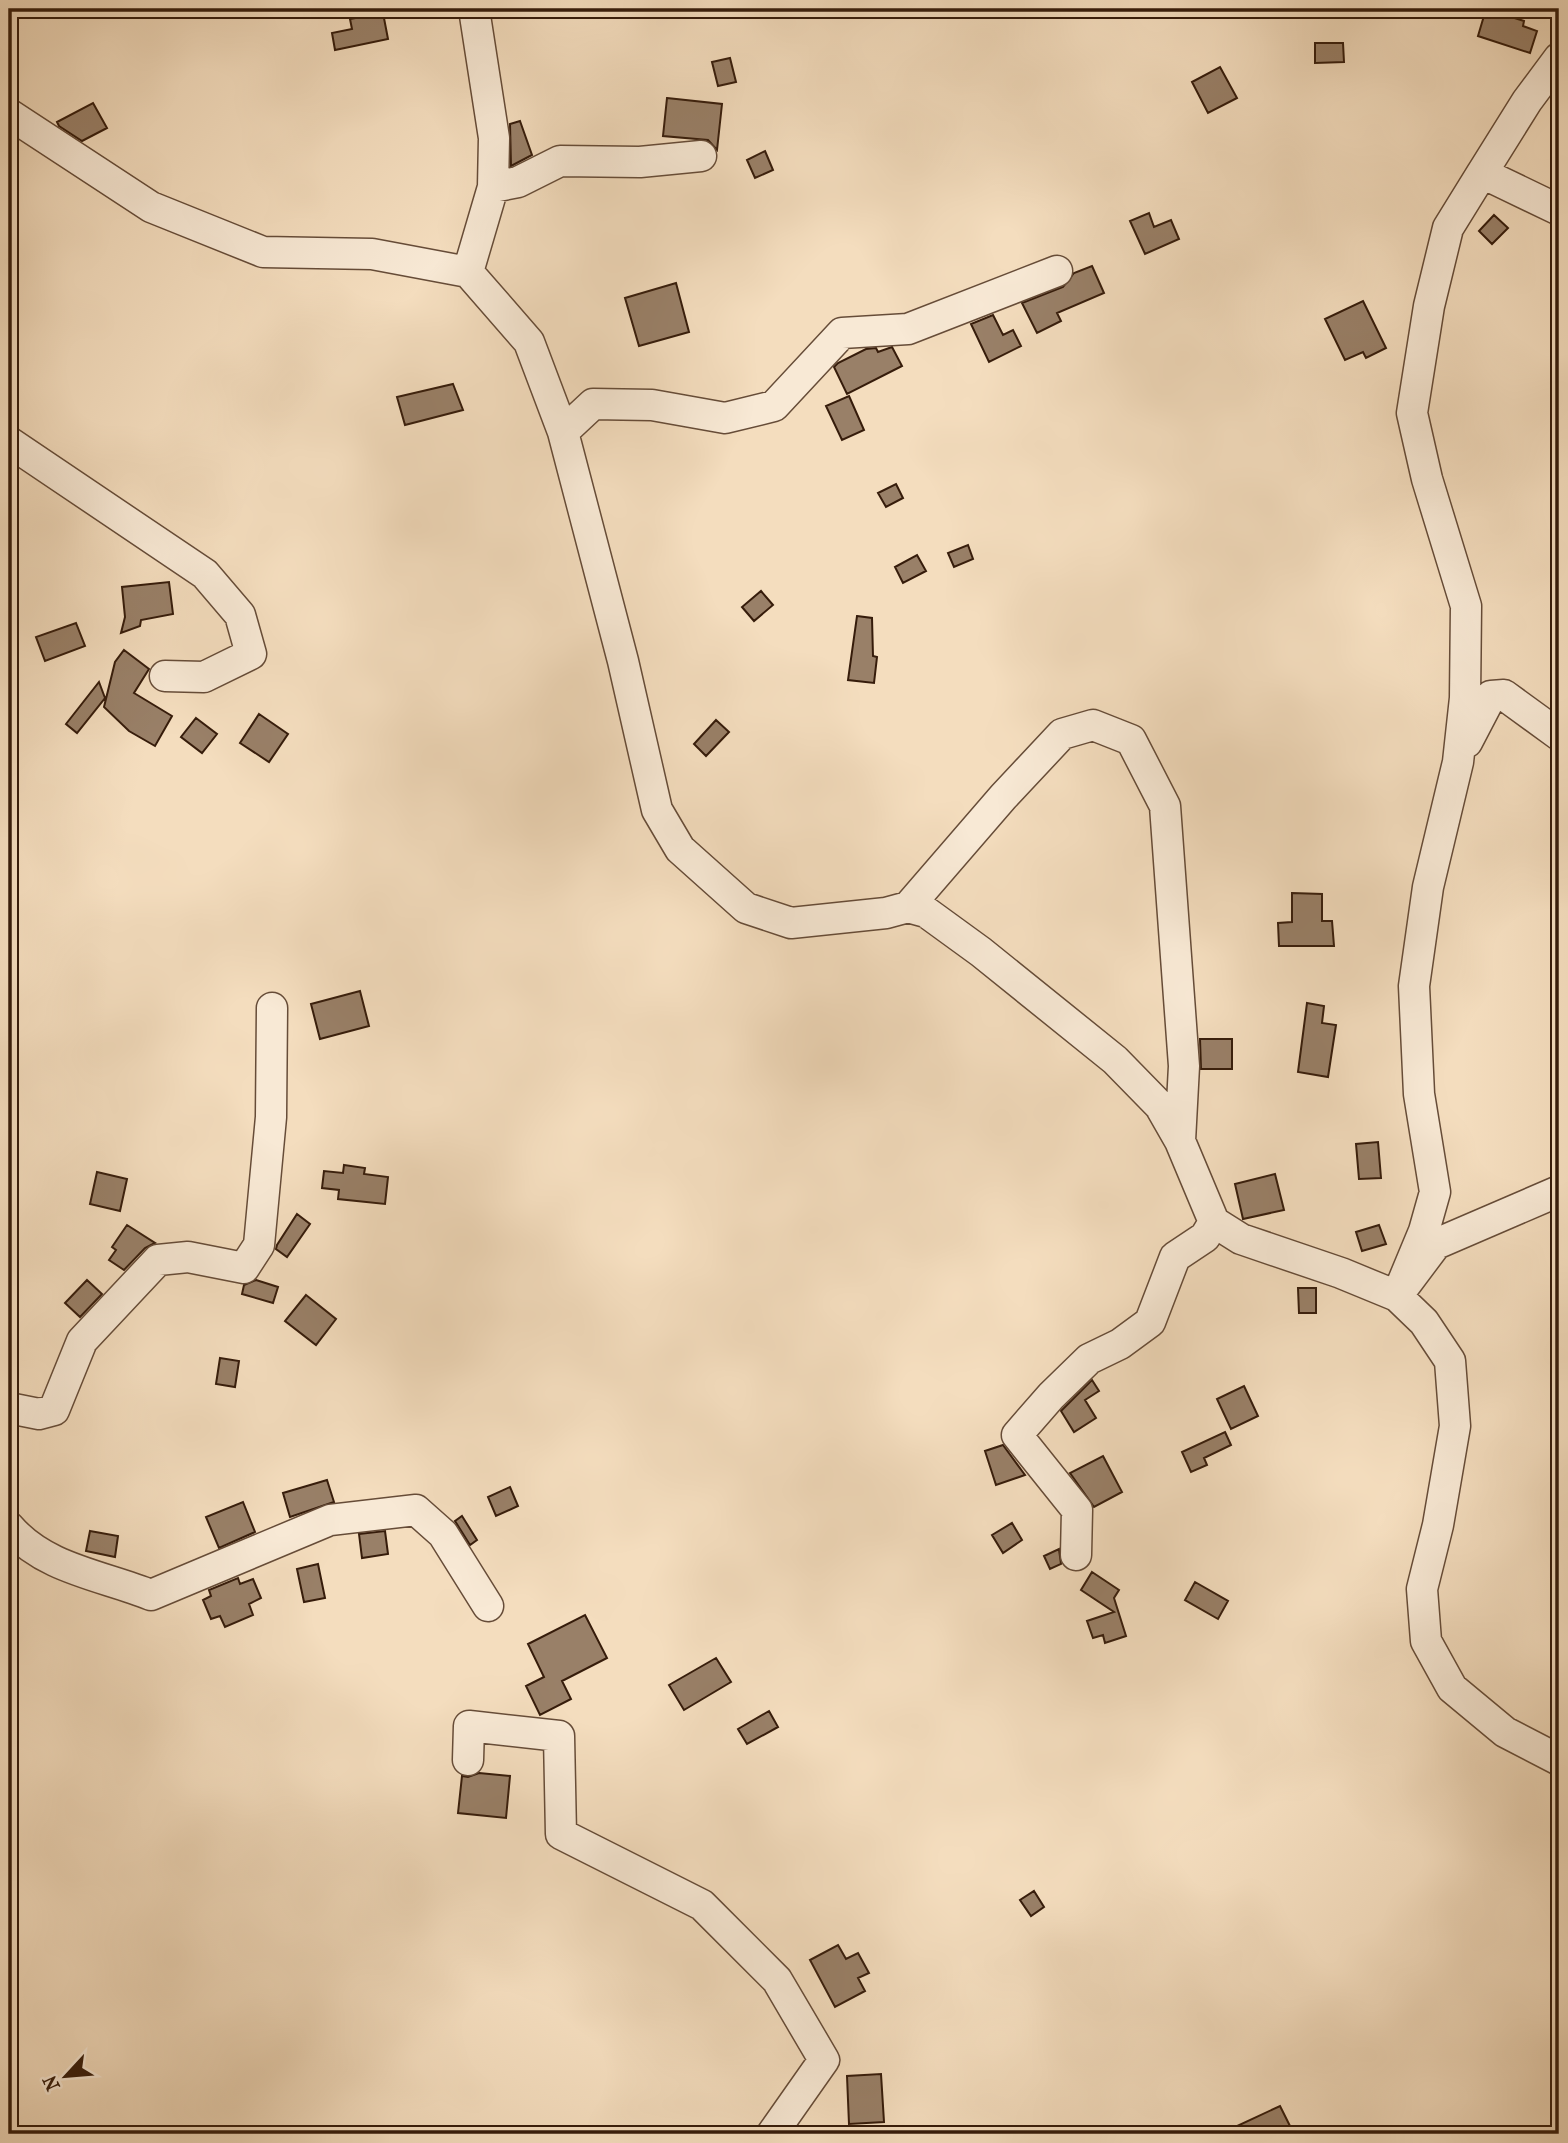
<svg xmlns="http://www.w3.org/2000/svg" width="1568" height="2143" viewBox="0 0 1568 2143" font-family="'IM FELL French Canon',serif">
<rect width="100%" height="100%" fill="#f4ddbe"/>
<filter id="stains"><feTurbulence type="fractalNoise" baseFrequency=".00286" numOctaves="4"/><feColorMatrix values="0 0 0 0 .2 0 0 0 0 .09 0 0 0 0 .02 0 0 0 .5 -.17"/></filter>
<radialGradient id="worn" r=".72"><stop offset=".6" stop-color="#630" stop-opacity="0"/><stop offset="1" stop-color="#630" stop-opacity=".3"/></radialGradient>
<path fill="#998068" stroke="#361c0b" stroke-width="2" d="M 1486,9 L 1524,21 L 1523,26 L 1537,31 L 1530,53 L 1478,36 Z
M 383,13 L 388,39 L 335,50 L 332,33 L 352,29 L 350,19 Z
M 1315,43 L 1343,43 L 1344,62 L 1315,63 Z
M 730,58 L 736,82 L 718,86 L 712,62 Z
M 1220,67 L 1237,98 L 1208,113 L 1192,82 Z
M 667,98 L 722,104 L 717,150 L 708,140 L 663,136 Z
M 93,103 L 107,128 L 82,141 L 59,126 L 57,122 Z
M 520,121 L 532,155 L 511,166 L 510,124 Z
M 765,151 L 773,170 L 755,178 L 747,160 Z
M 1149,213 L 1154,227 L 1171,220 L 1179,239 L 1145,254 L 1130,221 Z
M 1494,215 L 1508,228 L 1492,244 L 1479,231 Z
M 1092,266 L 1104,293 L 1057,313 L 1061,321 L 1037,333 L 1022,303 L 1063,287 L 1074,273 Z
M 676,283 L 689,332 L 639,346 L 625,298 Z
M 1363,301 L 1386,348 L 1366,358 L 1363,352 L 1345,360 L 1325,319 Z
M 993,315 L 1003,335 L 1013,330 L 1021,346 L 989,362 L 971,324 Z
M 892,347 L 902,366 L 847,394 L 834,367 L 838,363 L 866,349 L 876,348 L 878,352 Z
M 453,384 L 463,410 L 405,425 L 397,397 Z
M 849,396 L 864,430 L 842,440 L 826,406 Z
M 896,484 L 903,498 L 886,507 L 878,493 Z
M 968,545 L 973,559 L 954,567 L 948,553 Z
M 917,555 L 926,571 L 903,583 L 895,567 Z
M 169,582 L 173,614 L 141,620 L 140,626 L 121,633 L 125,617 L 122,587 Z
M 761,591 L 773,605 L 754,621 L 742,607 Z
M 857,616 L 872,618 L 873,656 L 877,657 L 874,683 L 848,680 Z
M 76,623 L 85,646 L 45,661 L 36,637 Z
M 124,650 L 149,669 L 134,693 L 172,716 L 155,746 L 129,731 L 104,707 L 115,662 Z
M 99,682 L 105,698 L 77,733 L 66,724 Z
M 259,714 L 288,734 L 269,762 L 240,743 Z
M 196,718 L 217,734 L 202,753 L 181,737 Z
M 716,720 L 729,732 L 706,756 L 694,744 Z
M 1292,893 L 1322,894 L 1322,921 L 1332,921 L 1334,946 L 1279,946 L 1278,923 L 1292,922 Z
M 360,991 L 369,1026 L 320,1039 L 311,1004 Z
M 1307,1003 L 1324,1006 L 1322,1023 L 1336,1025 L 1328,1077 L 1298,1072 Z
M 1200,1039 L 1232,1039 L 1232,1069 L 1201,1069 Z
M 1378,1142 L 1381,1178 L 1359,1179 L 1356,1144 Z
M 344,1165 L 365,1168 L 364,1174 L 388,1177 L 385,1204 L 338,1199 L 339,1190 L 322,1188 L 324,1171 L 343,1173 Z
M 97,1172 L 127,1179 L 120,1211 L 90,1204 Z
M 1275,1174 L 1284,1210 L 1243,1219 L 1235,1184 Z
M 297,1214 L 310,1224 L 287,1257 L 276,1249 L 277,1245 Z
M 127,1225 L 155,1243 L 145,1248 L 124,1270 L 109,1260 L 116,1250 L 112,1247 Z
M 1379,1225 L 1386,1244 L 1362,1251 L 1356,1232 Z
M 87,1280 L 102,1294 L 80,1317 L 65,1303 Z
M 256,1280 L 278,1287 L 273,1303 L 242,1294 L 244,1285 Z
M 1298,1288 L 1316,1288 L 1316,1313 L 1299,1313 Z
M 306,1295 L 336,1319 L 316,1345 L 285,1321 Z
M 220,1358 L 239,1361 L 235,1387 L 216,1384 Z
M 1092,1380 L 1099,1391 L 1085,1400 L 1096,1418 L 1074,1432 L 1061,1411 Z
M 1244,1386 L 1258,1416 L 1231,1429 L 1217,1399 Z
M 1225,1432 L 1231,1445 L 1204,1458 L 1207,1465 L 1191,1472 L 1182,1452 Z
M 1003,1445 L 1025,1475 L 996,1485 L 985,1451 Z
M 1103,1456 L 1122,1492 L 1094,1507 L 1070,1473 Z
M 327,1480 L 334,1502 L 290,1517 L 283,1493 Z
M 510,1487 L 518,1506 L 496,1516 L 488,1497 Z
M 243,1502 L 255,1532 L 219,1548 L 206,1517 Z
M 462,1516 L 477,1540 L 470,1545 L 455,1521 Z
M 1012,1523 L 1022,1540 L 1003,1553 L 992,1535 Z
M 90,1531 L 118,1536 L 115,1557 L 86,1551 Z
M 385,1531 L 388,1554 L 362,1558 L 359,1534 Z
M 1059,1549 L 1061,1564 L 1050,1569 L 1044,1556 Z
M 318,1564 L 325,1598 L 304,1602 L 297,1569 Z
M 1092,1572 L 1119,1590 L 1114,1598 L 1126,1636 L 1105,1643 L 1103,1635 L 1093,1638 L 1087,1621 L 1114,1612 L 1081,1590 Z
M 238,1578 L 240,1584 L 253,1579 L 261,1598 L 249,1604 L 253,1615 L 225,1627 L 220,1616 L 211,1619 L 203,1600 L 211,1596 L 209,1590 Z
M 1195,1582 L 1228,1601 L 1218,1619 L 1185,1600 Z
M 585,1615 L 607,1658 L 562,1681 L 571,1699 L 540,1715 L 526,1686 L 544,1677 L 528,1644 Z
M 716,1658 L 731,1682 L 684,1710 L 669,1685 Z
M 769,1711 L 778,1727 L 747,1744 L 738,1729 Z
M 479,1773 L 510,1776 L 506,1818 L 458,1813 L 462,1776 L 468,1777 Z
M 1034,1891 L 1044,1907 L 1031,1916 L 1020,1900 Z
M 838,1945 L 846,1959 L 858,1953 L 869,1973 L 858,1978 L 865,1991 L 835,2007 L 810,1960 Z
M 881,2074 L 884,2122 L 849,2124 L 847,2076 Z
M 1280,2106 L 1294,2134 L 1220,2134 Z"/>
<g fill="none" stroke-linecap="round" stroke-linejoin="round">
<defs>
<path id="minor" d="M 9,114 L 151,207 L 263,252 L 372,254 L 468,272 L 529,342 L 563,432 L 623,661 L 657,810 L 680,849 L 746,908 L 791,923 L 886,913 L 908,907 L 926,912 L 981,952 L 1115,1060 L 1160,1106 L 1180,1141 L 1214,1222 L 1241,1239 L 1341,1273 L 1397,1296 L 1424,1322 L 1450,1361 L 1455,1426 L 1438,1525 L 1422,1589 L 1426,1641 L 1452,1688 L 1505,1732 L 1559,1760
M 1482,173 L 1527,101 L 1559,58
M 493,187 L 518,182 L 560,161 L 640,162 L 701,156
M 1559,210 L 1482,173 L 1448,228 L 1429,306 L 1412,413 L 1427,479 L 1466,606 L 1465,698 L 1458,762 L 1428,887 L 1414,986 L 1419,1094 L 1435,1192 L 1424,1231 L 1397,1296 L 1436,1244 L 1559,1191
M 468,272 L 493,187 L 494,138 L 474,9
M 563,432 L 593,404 L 652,405 L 725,418 L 774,406 L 842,333 L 908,329 L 1057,271
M 9,442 L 205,574 L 240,615 L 251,654 L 204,677 L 165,676
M 1467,742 L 1491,696 L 1504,695 L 1559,735
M 908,907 L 1003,797 L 1062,734 L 1093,725 L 1131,740 L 1165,806 L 1184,1066 L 1180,1141
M 9,1408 L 39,1414 L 54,1410 L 82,1341 L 158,1260 L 188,1257 L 244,1268 L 259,1245 L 271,1117 L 272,1008
M 9,1527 C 45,1569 101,1575 151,1595 L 330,1520 L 416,1510 L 443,1534 L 488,1606
M 1076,1555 L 1077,1510 L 1017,1435 L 1051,1396 L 1089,1359 L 1120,1344 L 1150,1322 L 1175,1257 L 1205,1237 L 1214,1222
M 468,1760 L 469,1726 L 559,1736 L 561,1834 L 702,1905 L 777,1980 L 824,2060 L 772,2134"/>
</defs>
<use href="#minor" stroke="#664c38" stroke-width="33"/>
<use href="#minor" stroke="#f8e9d5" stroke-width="30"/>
</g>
<rect width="1568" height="2143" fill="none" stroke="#f4ddbe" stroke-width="35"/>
<rect x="10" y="10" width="1547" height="2122" fill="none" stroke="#361c0b" stroke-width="3.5"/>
<rect x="18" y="18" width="1533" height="2108" fill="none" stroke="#361c0b" stroke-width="2"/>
<g transform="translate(66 2076) rotate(244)" stroke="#f8e9d5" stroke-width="5" paint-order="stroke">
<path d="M0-5L12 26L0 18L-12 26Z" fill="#361c0b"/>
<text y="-10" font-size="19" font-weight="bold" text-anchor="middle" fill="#361c0b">N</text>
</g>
<rect width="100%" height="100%" filter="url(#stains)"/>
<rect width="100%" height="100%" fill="url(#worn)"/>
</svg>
